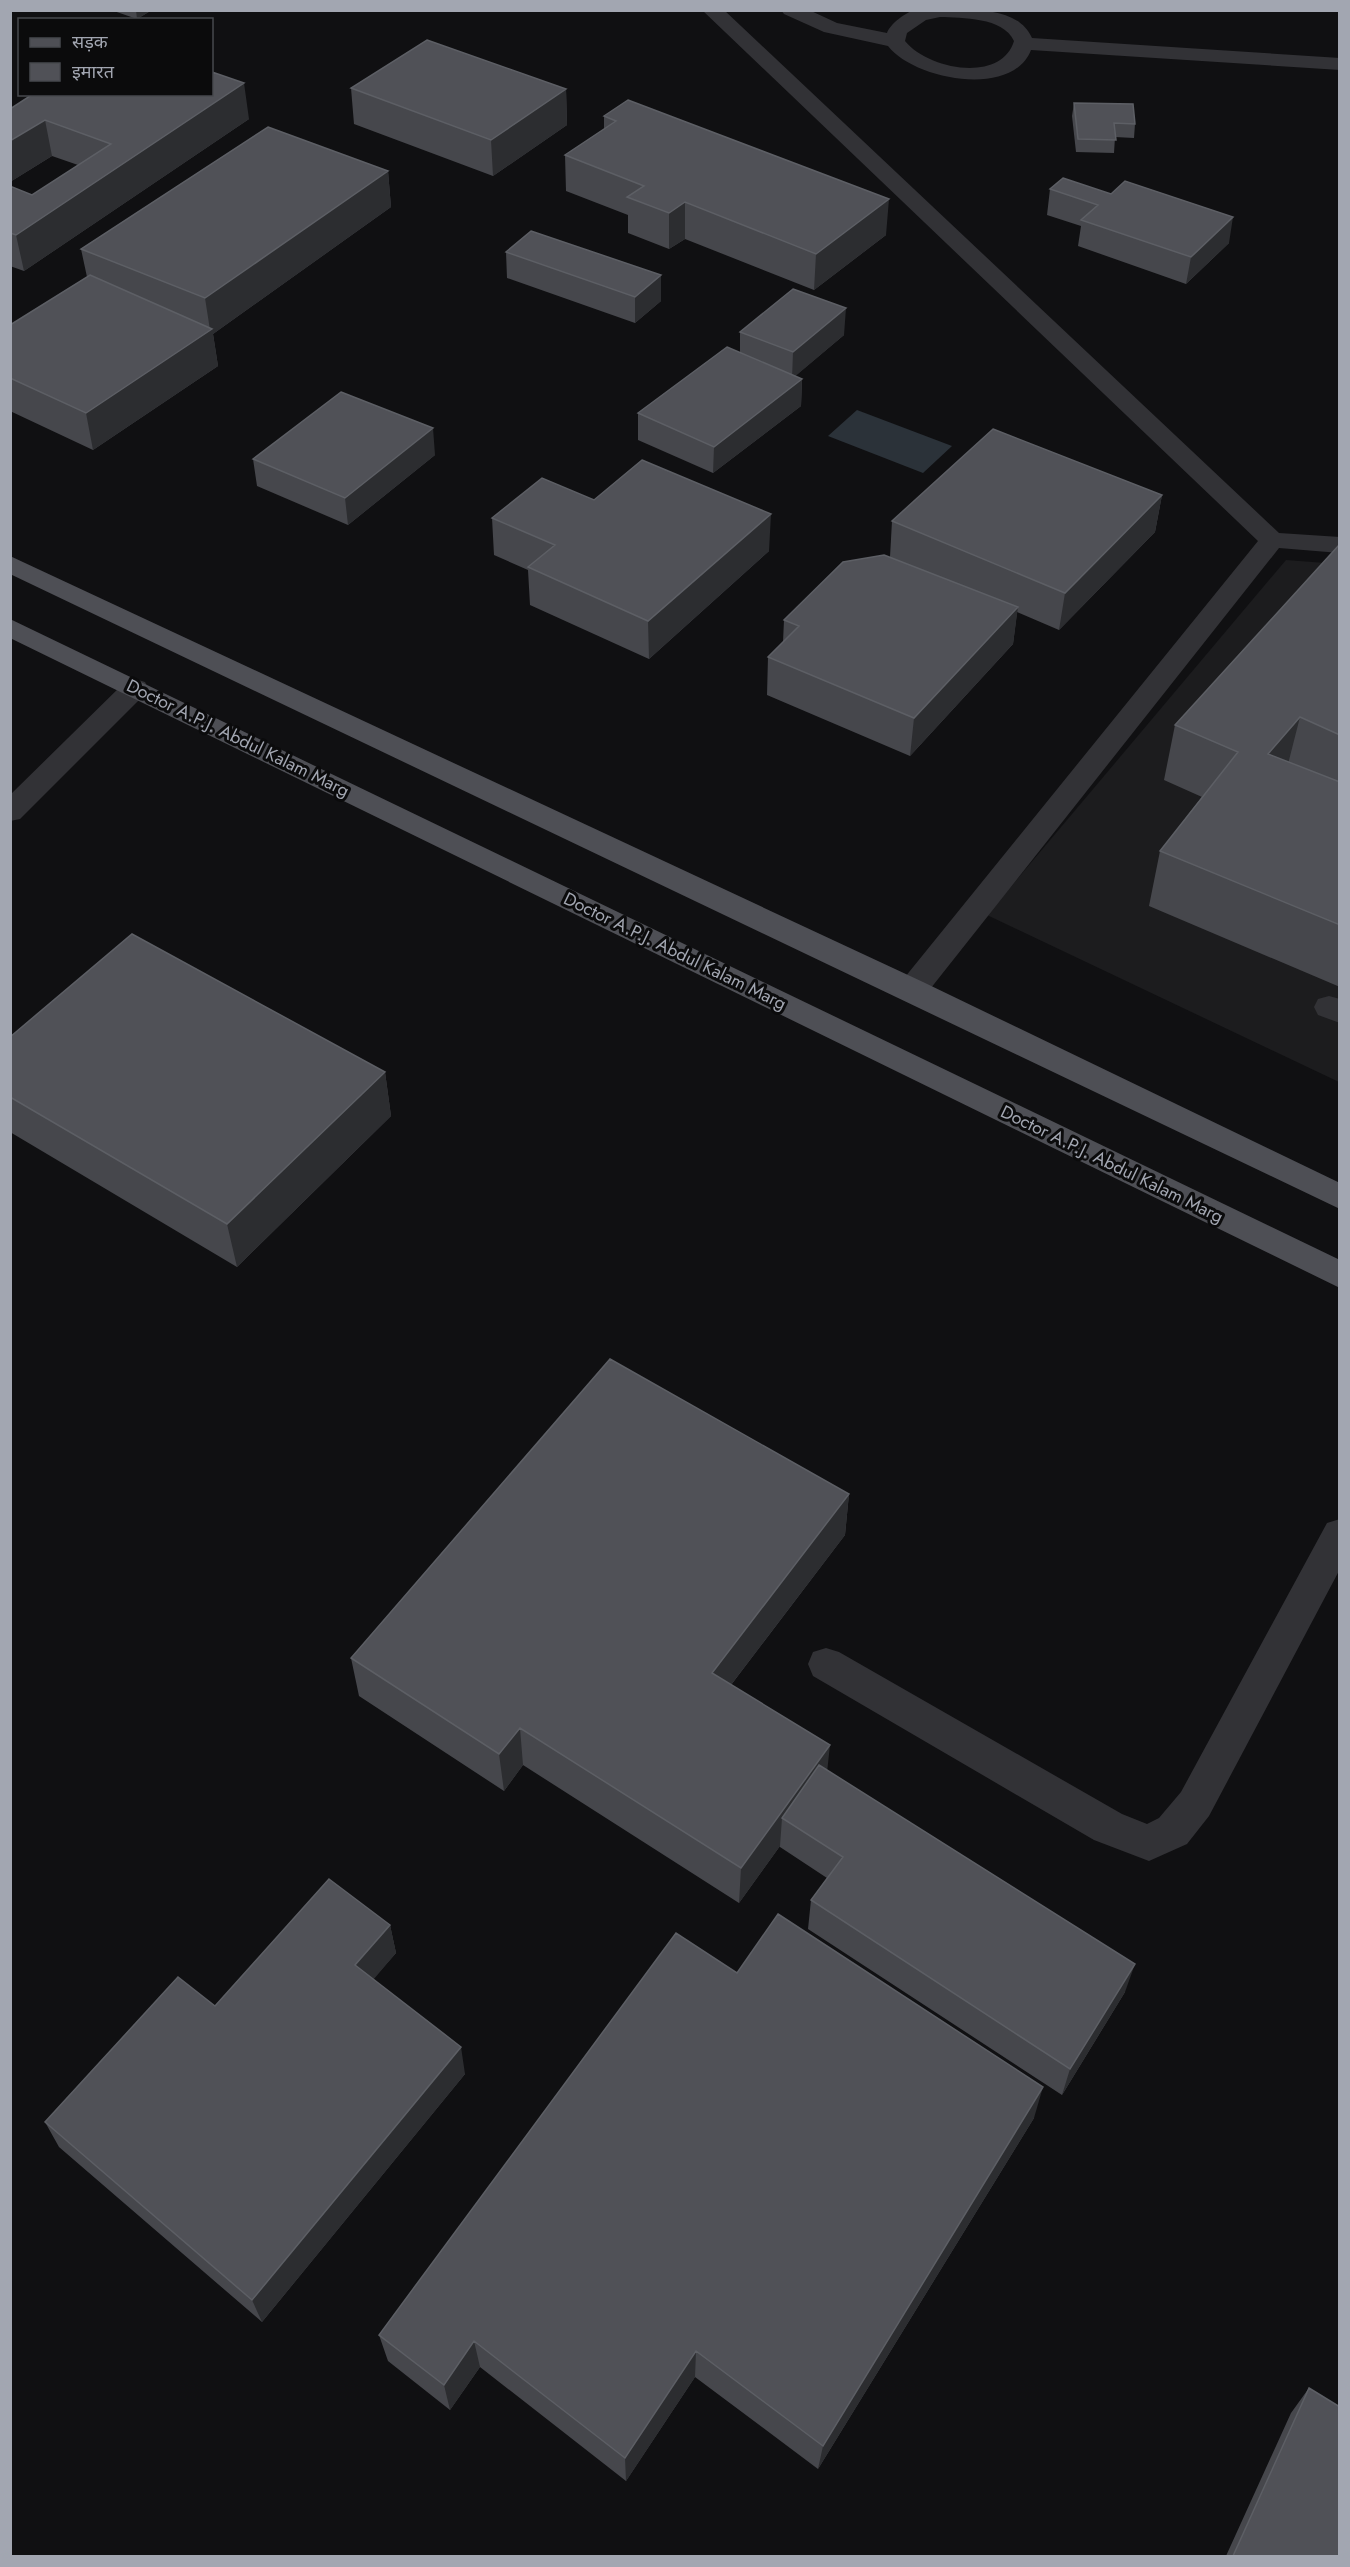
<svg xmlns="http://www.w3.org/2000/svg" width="1350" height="2567" viewBox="0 0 1350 2567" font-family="Jost,'Noto Sans Devanagari',sans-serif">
<rect width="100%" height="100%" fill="#101012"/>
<path fill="#1c1c1e" d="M 1286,560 L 1339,564 L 1339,1082 L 987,915 Z"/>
<path fill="#2b3239" d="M 857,410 L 952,446 L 923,473 L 828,436 Z"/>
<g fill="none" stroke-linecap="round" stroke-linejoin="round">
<path fill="#323236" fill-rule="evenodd" d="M 702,10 L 724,10 L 1279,533 L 1340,537 L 1340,553 L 1279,548 L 923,998 L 912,1001 L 901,998 L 897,990 L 901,982 L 1258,541 Z
M 781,10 L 809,10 L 837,23 L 887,33 C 890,24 906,12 915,10 C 926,9 938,10 948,10 C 976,10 1018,7 1032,38 L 1340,58 L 1340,70 L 1031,50 C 1012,99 913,79 888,46 L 824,32 L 784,14 ZM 940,17 C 962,18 1003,17 1014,41 C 1001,84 927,69 905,41 L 907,33 L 926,20 Z
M 135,679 L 145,682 L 148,688 L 145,694 L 20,819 L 10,821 L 10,795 L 125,682 Z
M 1329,996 L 1340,999 L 1340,1023 L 1318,1015 L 1314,1007 L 1318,999 Z
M 1340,1519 L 1340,1569 L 1209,1816 L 1187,1844 L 1149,1861 L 1094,1840 L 813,1676 L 808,1664 L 813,1652 L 826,1648 L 839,1652 L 1122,1814 L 1147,1824 L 1159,1818 L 1181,1792 L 1327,1523 Z"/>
<path fill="#4e4f55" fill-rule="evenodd" d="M 10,556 L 923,982 L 1340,1183 L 1340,1209 L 10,574 Z
M 10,619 L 1340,1260 L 1340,1288 L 10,638 Z"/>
</g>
<path fill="#46474c" d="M 111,10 L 152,10 L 137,19 Z
M 351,88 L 566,89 L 567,125 L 493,176 L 354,124 Z
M 1074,103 L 1135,124 L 1134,138 L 1115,137 L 1114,153 L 1076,152 L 1072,116 Z
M 10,109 L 249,119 L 24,271 L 10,266 L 10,186 L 32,195 L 78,165 L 52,156 L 10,182 Z
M 604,116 L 886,235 L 814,290 L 685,239 L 669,249 L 628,233 L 628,215 L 566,191 L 565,155 L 604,129 Z
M 388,171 L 391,207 L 213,334 L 218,366 L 93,450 L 10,411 L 10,325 L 87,277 L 81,249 Z
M 1050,189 L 1111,194 L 1229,243 L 1186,284 L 1078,246 L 1081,226 L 1047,215 Z
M 506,252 L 661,275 L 661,301 L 635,323 L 507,278 Z
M 740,332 L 844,335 L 795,376 L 802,379 L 801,406 L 713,473 L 638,440 L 638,413 L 740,353 Z
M 435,455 L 348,525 L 257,486 L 253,459 Z
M 1162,495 L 1155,532 L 1059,630 L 1017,612 L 1013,644 L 910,756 L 767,695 L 768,657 L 783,642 L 784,620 L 890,557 L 892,521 Z
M 594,500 L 769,551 L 649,659 L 530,605 L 528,570 L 494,555 L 492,518 Z
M 1340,544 L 1340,987 L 1149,906 L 1160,851 L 1202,797 L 1164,780 L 1175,725 Z
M 10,1037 L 385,1072 L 391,1116 L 237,1267 L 10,1132 Z
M 849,1494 L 845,1535 L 731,1685 L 827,1770 L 1125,1992 L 1062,2095 L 808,1929 L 811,1900 L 827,1878 L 780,1847 L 780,1846 L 739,1903 L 523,1765 L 504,1791 L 359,1696 L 351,1658 Z
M 390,1925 L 396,1953 L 373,1979 L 465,2074 L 262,2322 L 59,2147 L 45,2122 L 215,2006 Z
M 737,1973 L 1034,2118 L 818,2469 L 695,2377 L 626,2481 L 480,2367 L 450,2410 L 388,2361 L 379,2335 Z
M 1309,2388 L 1340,2556 L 1226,2556 L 1291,2413 Z"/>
<path fill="#2c2d30" d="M 136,10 L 152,10 L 137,19 Z
M 244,83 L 249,119 L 24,271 L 16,235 Z
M 566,89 L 567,125 L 493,176 L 491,140 Z
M 45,120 L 52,156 L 10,182 L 10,141 Z
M 388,171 L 391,207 L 213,334 L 218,366 L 93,450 L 86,413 L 210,330 L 205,298 Z
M 889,199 L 886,235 L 814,290 L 816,254 Z
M 685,202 L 685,239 L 669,249 L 669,213 Z
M 1233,217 L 1229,243 L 1186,284 L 1191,257 Z
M 661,275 L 661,301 L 635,323 L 635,297 Z
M 846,308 L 844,335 L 792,379 L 793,352 Z
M 802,379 L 801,406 L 713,473 L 714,447 Z
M 433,428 L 435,455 L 348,525 L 345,498 Z
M 1162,495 L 1155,532 L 1059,630 L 1065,593 Z
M 771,514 L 769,551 L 649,659 L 648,621 Z
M 1018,607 L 1013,644 L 910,756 L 914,718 Z
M 1300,717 L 1286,772 L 1268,754 Z
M 385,1072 L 391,1116 L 237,1267 L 227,1224 Z
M 849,1494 L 845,1535 L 711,1711 L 712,1673 Z
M 520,1728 L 523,1765 L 504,1791 L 499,1754 Z
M 830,1745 L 826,1782 L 782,1818 L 780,1846 L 739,1903 L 741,1868 Z
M 390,1925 L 396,1953 L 362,1993 L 355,1965 Z
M 1135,1964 L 1125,1992 L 1062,2095 L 1070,2069 Z
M 461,2047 L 465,2074 L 262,2322 L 252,2300 Z
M 1043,2087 L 1034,2118 L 818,2469 L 823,2446 Z
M 474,2341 L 480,2367 L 450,2410 L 444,2385 Z
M 696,2351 L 695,2377 L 626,2481 L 625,2458 Z"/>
<path fill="#505157" stroke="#5d5f65" stroke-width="1.5" d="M 427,40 L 566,89 L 491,140 L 351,88 Z
M 212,72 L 244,83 L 16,235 L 10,233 L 10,186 L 32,195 L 111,144 L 45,120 L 10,141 L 10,109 L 33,94 L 212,94 Z
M 628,100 L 889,199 L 816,254 L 685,202 L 669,213 L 627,197 L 644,186 L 565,155 L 616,121 L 604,116 Z
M 1074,103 L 1133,104 L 1135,124 L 1114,123 L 1116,140 L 1078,139 Z
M 268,127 L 388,171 L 205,298 L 81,249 Z
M 1063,178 L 1111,194 L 1125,181 L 1233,217 L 1191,257 L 1081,220 L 1098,205 L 1050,189 Z
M 531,231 L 661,275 L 635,297 L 506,252 Z
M 90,275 L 212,329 L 86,413 L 10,378 L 10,325 Z
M 793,289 L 846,308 L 793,352 L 740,332 Z
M 727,347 L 802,379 L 714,447 L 638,413 Z
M 341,392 L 433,428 L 345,498 L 253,459 Z
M 993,429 L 1162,495 L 1065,593 L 892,521 Z
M 642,460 L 771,514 L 648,621 L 528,567 L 555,545 L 492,518 L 542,478 L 594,500 Z
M 1340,544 L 1340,735 L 1300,717 L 1268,754 L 1340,782 L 1340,925 L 1160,851 L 1238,752 L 1175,725 Z
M 884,555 L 1018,607 L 914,718 L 768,657 L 799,626 L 784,620 L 843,562 Z
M 132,934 L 385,1072 L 227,1224 L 10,1097 L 10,1037 Z
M 610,1359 L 849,1494 L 712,1673 L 830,1745 L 741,1868 L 520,1728 L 499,1754 L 351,1658 Z
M 819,1765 L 1135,1964 L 1070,2069 L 811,1900 L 843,1857 L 782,1818 Z
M 329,1879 L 390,1925 L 355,1965 L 461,2047 L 252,2300 L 45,2122 L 178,1977 L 215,2006 Z
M 778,1914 L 1043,2087 L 823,2446 L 696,2351 L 625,2458 L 474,2341 L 444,2385 L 379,2335 L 676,1933 L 737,1973 Z
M 1309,2388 L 1340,2407 L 1340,2556 L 1233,2556 Z"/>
<g text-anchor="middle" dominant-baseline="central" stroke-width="6" stroke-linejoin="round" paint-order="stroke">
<g font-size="18" fill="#a2a6b1" stroke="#0b0b0c">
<text transform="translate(238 738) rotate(26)">Doctor A.P.J. Abdul Kalam Marg</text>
<text transform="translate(675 951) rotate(26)">Doctor A.P.J. Abdul Kalam Marg</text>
<text transform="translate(1112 1164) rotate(26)">Doctor A.P.J. Abdul Kalam Marg</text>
</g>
</g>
<rect width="1350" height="2567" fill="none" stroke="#a2a6b1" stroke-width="24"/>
<rect x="18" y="18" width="195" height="78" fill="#0b0b0c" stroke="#47494e" stroke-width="1.5"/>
<rect x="30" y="38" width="30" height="9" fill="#4e4f55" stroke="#47494e" stroke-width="1.5"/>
<text x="72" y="48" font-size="18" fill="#a2a6b1">सड़क</text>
<rect x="30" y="63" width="30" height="18" fill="#505157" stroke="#47494e" stroke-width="1.5"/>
<text x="72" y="78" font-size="18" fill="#a2a6b1">इमारत</text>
</svg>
